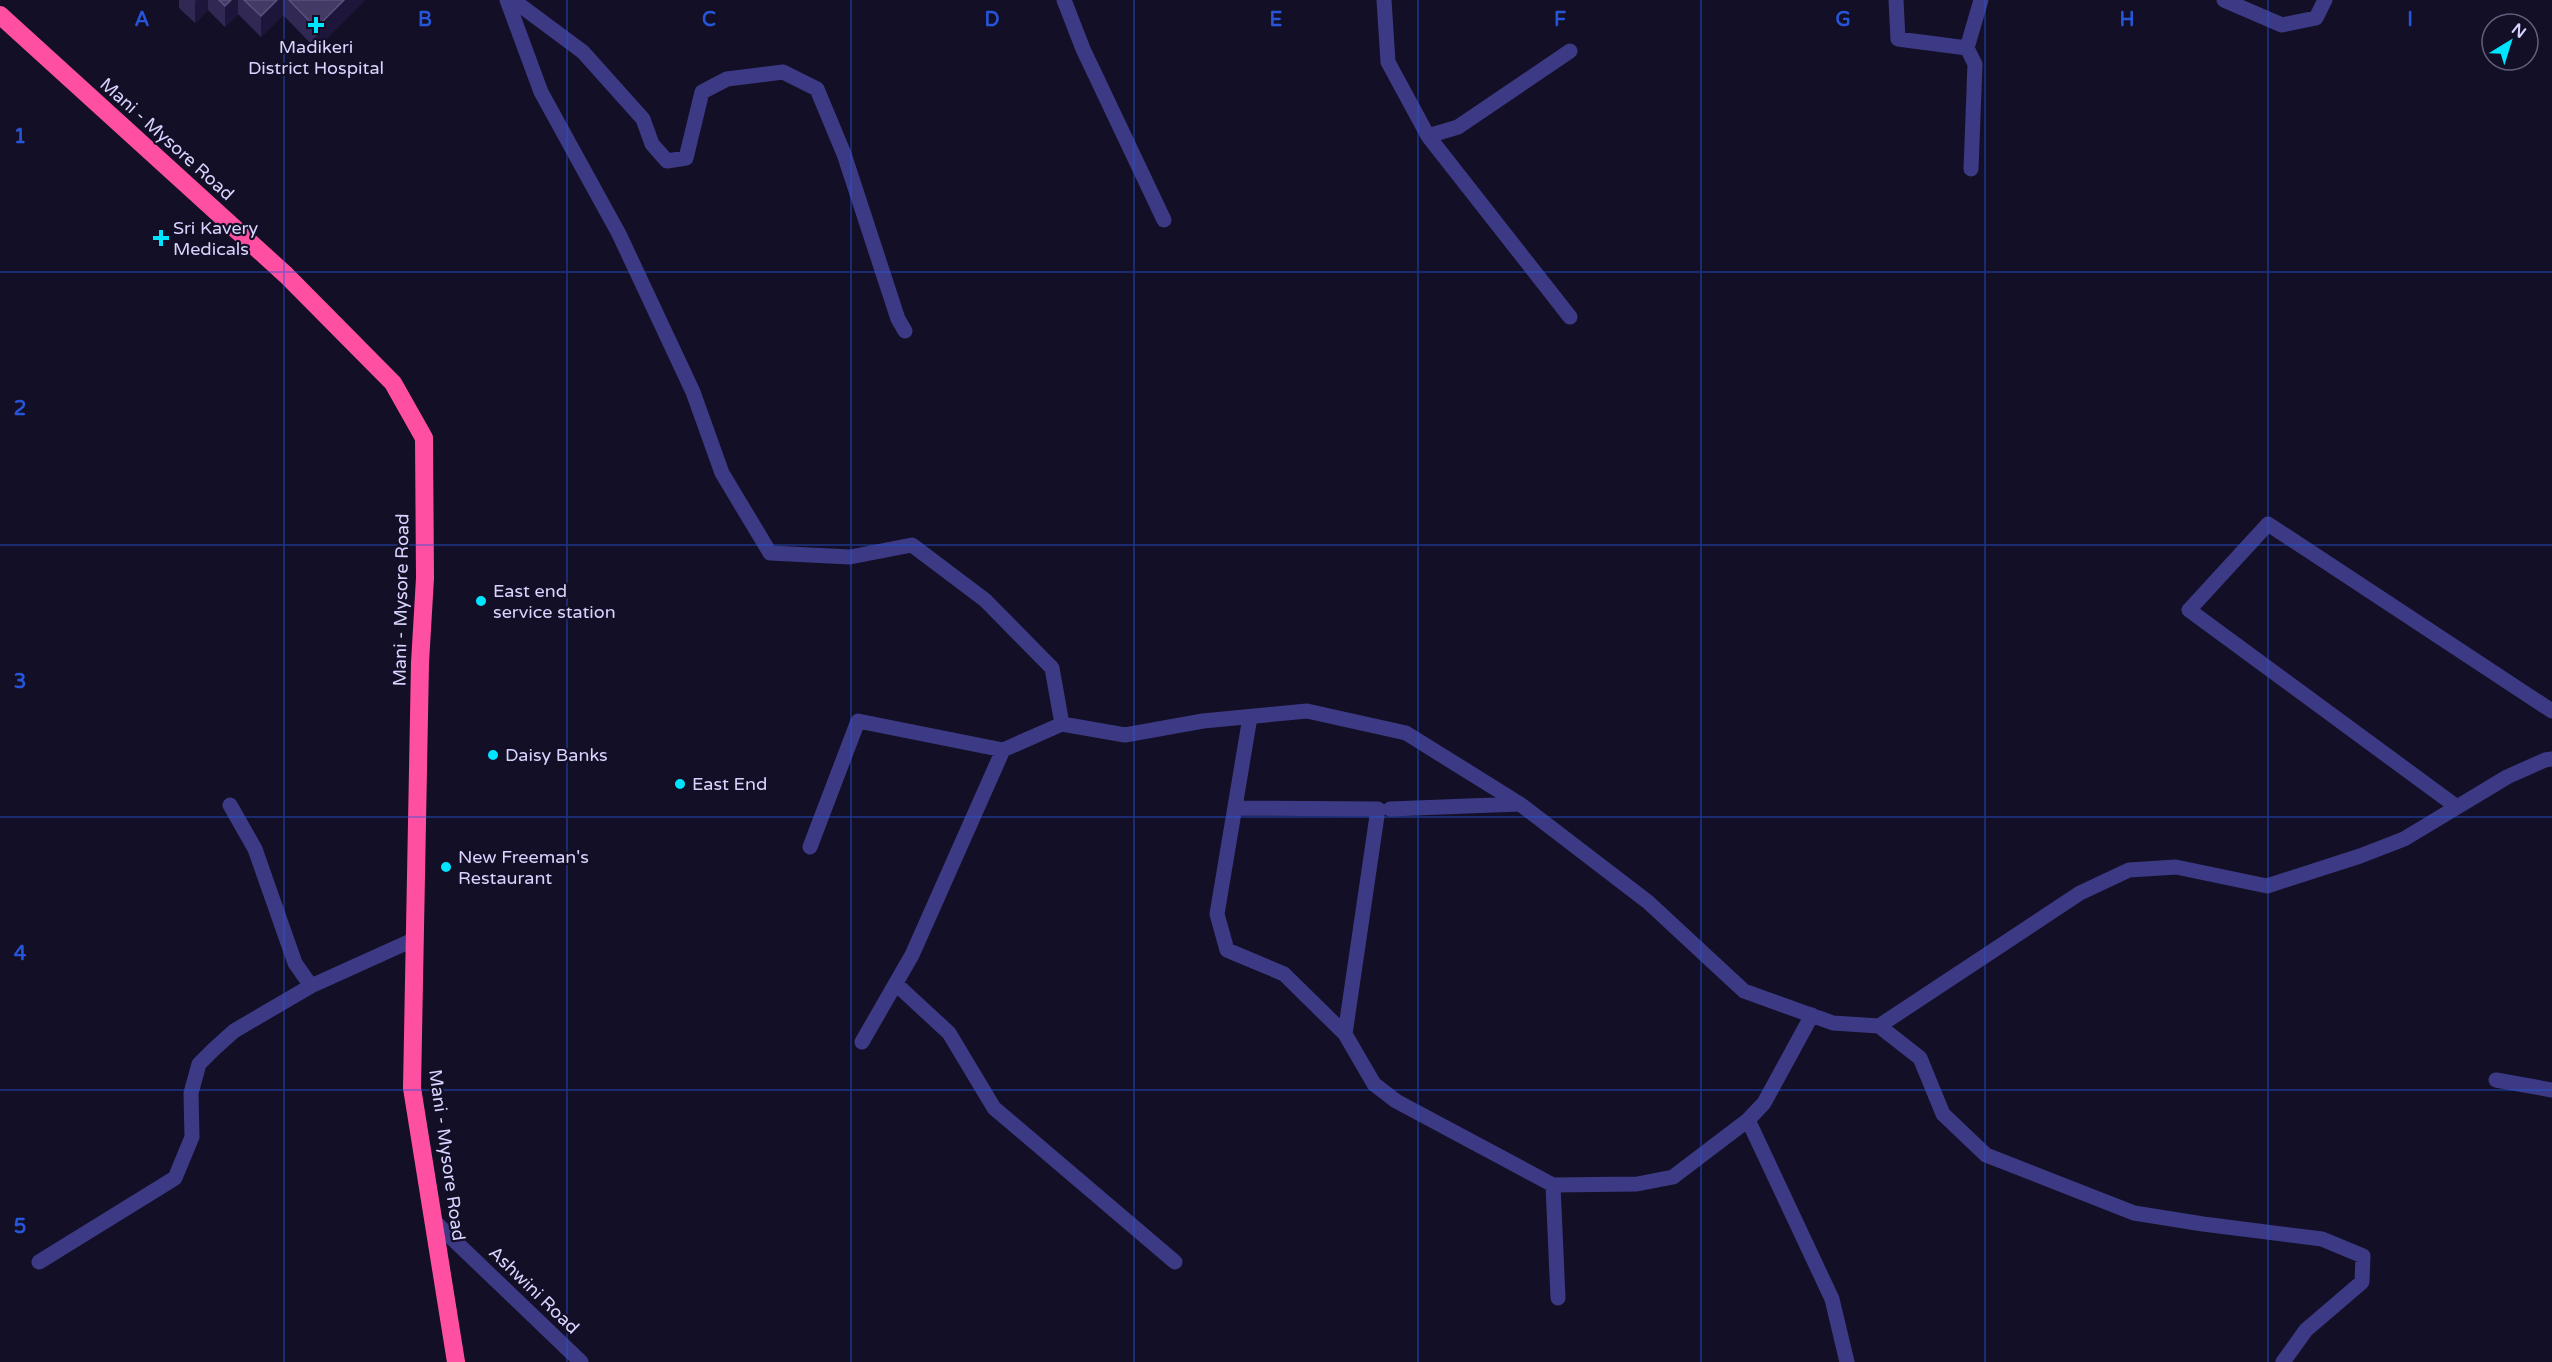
<svg xmlns="http://www.w3.org/2000/svg" width="2552" height="1362" viewBox="0 0 2552 1362" font-family="'Varela Round',sans-serif">
<rect width="100%" height="100%" fill="#130f26"/>
<g fill="none" stroke-linecap="round" stroke-linejoin="round">
<path stroke="#3d3a85" stroke-width="15" d="M 507,0 L 541,92 L 619,234 L 693,392 L 722,473 L 770,553 L 850,557 L 912,545 L 985,600 L 1052,668 L 1062,724
M 513,0 L 583,52 L 643,119 L 652,144 L 667,161 L 686,158 L 702,92 L 727,79 L 783,72 L 817,89 L 844,154 L 898,319 L 905,331
M 1064,0 L 1083,49 L 1164,220
M 1384,0 L 1388,62 L 1428,136 L 1570,317
M 1896,0 L 1898,39 L 1967,48
M 2224,0 L 2282,25 L 2316,18 L 2325,0
M 1428,136 L 1458,127 L 1570,51
M 1971,169 L 1975,64 L 1967,48 L 1981,0
M 1250,717 L 1217,914 L 1227,950 L 1284,974 L 1345,1034 L 1374,1084 L 1396,1101 L 1553,1185 L 1637,1184 L 1673,1177 L 1748,1120 L 1764,1103 L 1812,1015
M 230,805 L 255,849 L 295,963 L 311,986
M 2457,807 L 2189,610 L 2268,524 L 2552,711
M 1236,808 L 1378,809 L 1345,1034
M 1390,809 L 1520,804
M 810,847 L 858,721 L 1003,750
M 896,984 L 949,1033 L 994,1108 L 1175,1262
M 1879,1026 L 2080,893 L 2129,870 L 2176,867 L 2267,886 L 2360,856 L 2404,839 L 2507,777 L 2545,760 L 2552,759
M 862,1042 L 912,955 L 1003,750 L 1062,724 L 1125,735 L 1203,721 L 1307,711 L 1406,733 L 1520,804 L 1648,902 L 1744,991 L 1833,1023 L 1879,1026 L 1920,1058 L 1943,1114 L 1986,1155 L 2134,1213 L 2203,1224 L 2322,1239 L 2363,1256 L 2362,1282 L 2306,1330 L 2283,1362
M 2496,1080 L 2552,1090
M 1748,1120 L 1832,1299 L 1847,1362
M 1553,1185 L 1558,1298
M 434,1221 L 581,1362
M 39,1262 L 175,1178 L 192,1137 L 191,1093 L 199,1064 L 213,1050 L 234,1031 L 311,986 L 415,939"/>
<path stroke="#ff4fa3" stroke-width="18" d="M 0,15 L 286,275 L 393,383 L 424,438 L 425,578 L 420,663 L 412,1088 L 456,1362"/>
</g>
<path fill="#312854" d="M 179,0 L 365,0 L 316,49 L 283,15 L 261,37 L 238,14 L 225,27 L 208,10 L 195,23 L 179,8 Z"/>
<path fill="#1d163a" d="M 196,0 L 208,0 L 208,10 L 195,23 L 195,2 Z
M 231,0 L 238,0 L 238,14 L 225,27 L 225,6 Z
M 277,0 L 283,0 L 283,15 L 261,37 L 261,16 Z
M 344,0 L 365,0 L 316,49 L 316,28 Z"/>
<path fill="#433a66" stroke="#5a527e" stroke-width="1.5" d="M 219,0 L 231,0 L 225,6 Z
M 244,0 L 277,0 L 261,16 Z
M 289,0 L 344,0 L 316,28 Z"/>
<path fill="none" stroke="#2655da" stroke-width="1.5" stroke-opacity="0.55" d="M 284,0 L 284,1362M 567,0 L 567,1362M 851,0 L 851,1362M 1134,0 L 1134,1362M 1418,0 L 1418,1362M 1701,0 L 1701,1362M 1985,0 L 1985,1362M 2268,0 L 2268,1362M 0,272 L 2552,272M 0,545 L 2552,545M 0,817 L 2552,817M 0,1090 L 2552,1090"/>
<g fill="#00e5ff" stroke="#130f26" stroke-width="2">
<path d="M313 16h6v6h6v6h-6v6h-6v-6h-6v-6h6z"/>
<path d="M158 229h6v6h6v6h-6v6h-6v-6h-6v-6h6z"/>
<circle cx="481" cy="601" r="6"/>
<circle cx="493" cy="755" r="6"/>
<circle cx="680" cy="784" r="6"/>
<circle cx="446" cy="867" r="6"/>
</g>
<g text-anchor="middle" dominant-baseline="central" stroke-width="4.5" stroke-linejoin="round" paint-order="stroke">
<g font-size="18" fill="#d9d4ff" stroke="#130f26" text-anchor="start">
<text x="316" y="47" text-anchor="middle">Madikeri<tspan x="316" dy="21">District Hospital</tspan></text>
<text x="173" y="228">Sri Kavery<tspan x="173" dy="21">Medicals</tspan></text>
<text x="493" y="591">East end<tspan x="493" dy="21">service station</tspan></text>
<text x="505" y="755">Daisy Banks</text>
<text x="692" y="784">East End</text>
<text x="458" y="857">New Freeman's<tspan x="458" dy="21">Restaurant</tspan></text>
</g>
<g font-size="18" fill="#d9d4ff" stroke="#130f26">
<text transform="translate(167 139) rotate(42)">Mani - Mysore Road</text>
<text transform="translate(401 600) rotate(-89)">Mani - Mysore Road</text>
<text transform="translate(447 1155) rotate(82)">Mani - Mysore Road</text>
<text transform="translate(534 1290) rotate(44)">Ashwini Road</text>
</g>
</g>
<g font-size="20" text-anchor="middle" font-weight="bold" fill="#2655da" stroke="#130f26" stroke-width="4.5" stroke-linejoin="round" paint-order="stroke">
<text x="142" y="26">A</text>
<text x="425" y="26">B</text>
<text x="709" y="26">C</text>
<text x="992" y="26">D</text>
<text x="1276" y="26">E</text>
<text x="1560" y="26">F</text>
<text x="1843" y="26">G</text>
<text x="2127" y="26">H</text>
<text x="2410" y="26">I</text>
<text x="20" y="143">1</text>
<text x="20" y="415">2</text>
<text x="20" y="688">3</text>
<text x="20" y="960">4</text>
<text x="20" y="1233">5</text>
</g>
<g transform="translate(2510 42) rotate(38)"><circle r="28" fill="#130f26" stroke="#625e7d" stroke-width="1.5"/>
<path d="M0-4.5L10 22L0 15L-10 22Z" fill="#00e5ff"/>
<text y="-9" font-size="16" font-weight="bold" text-anchor="middle" fill="#d9d4ff">N</text>
</g>
</svg>
